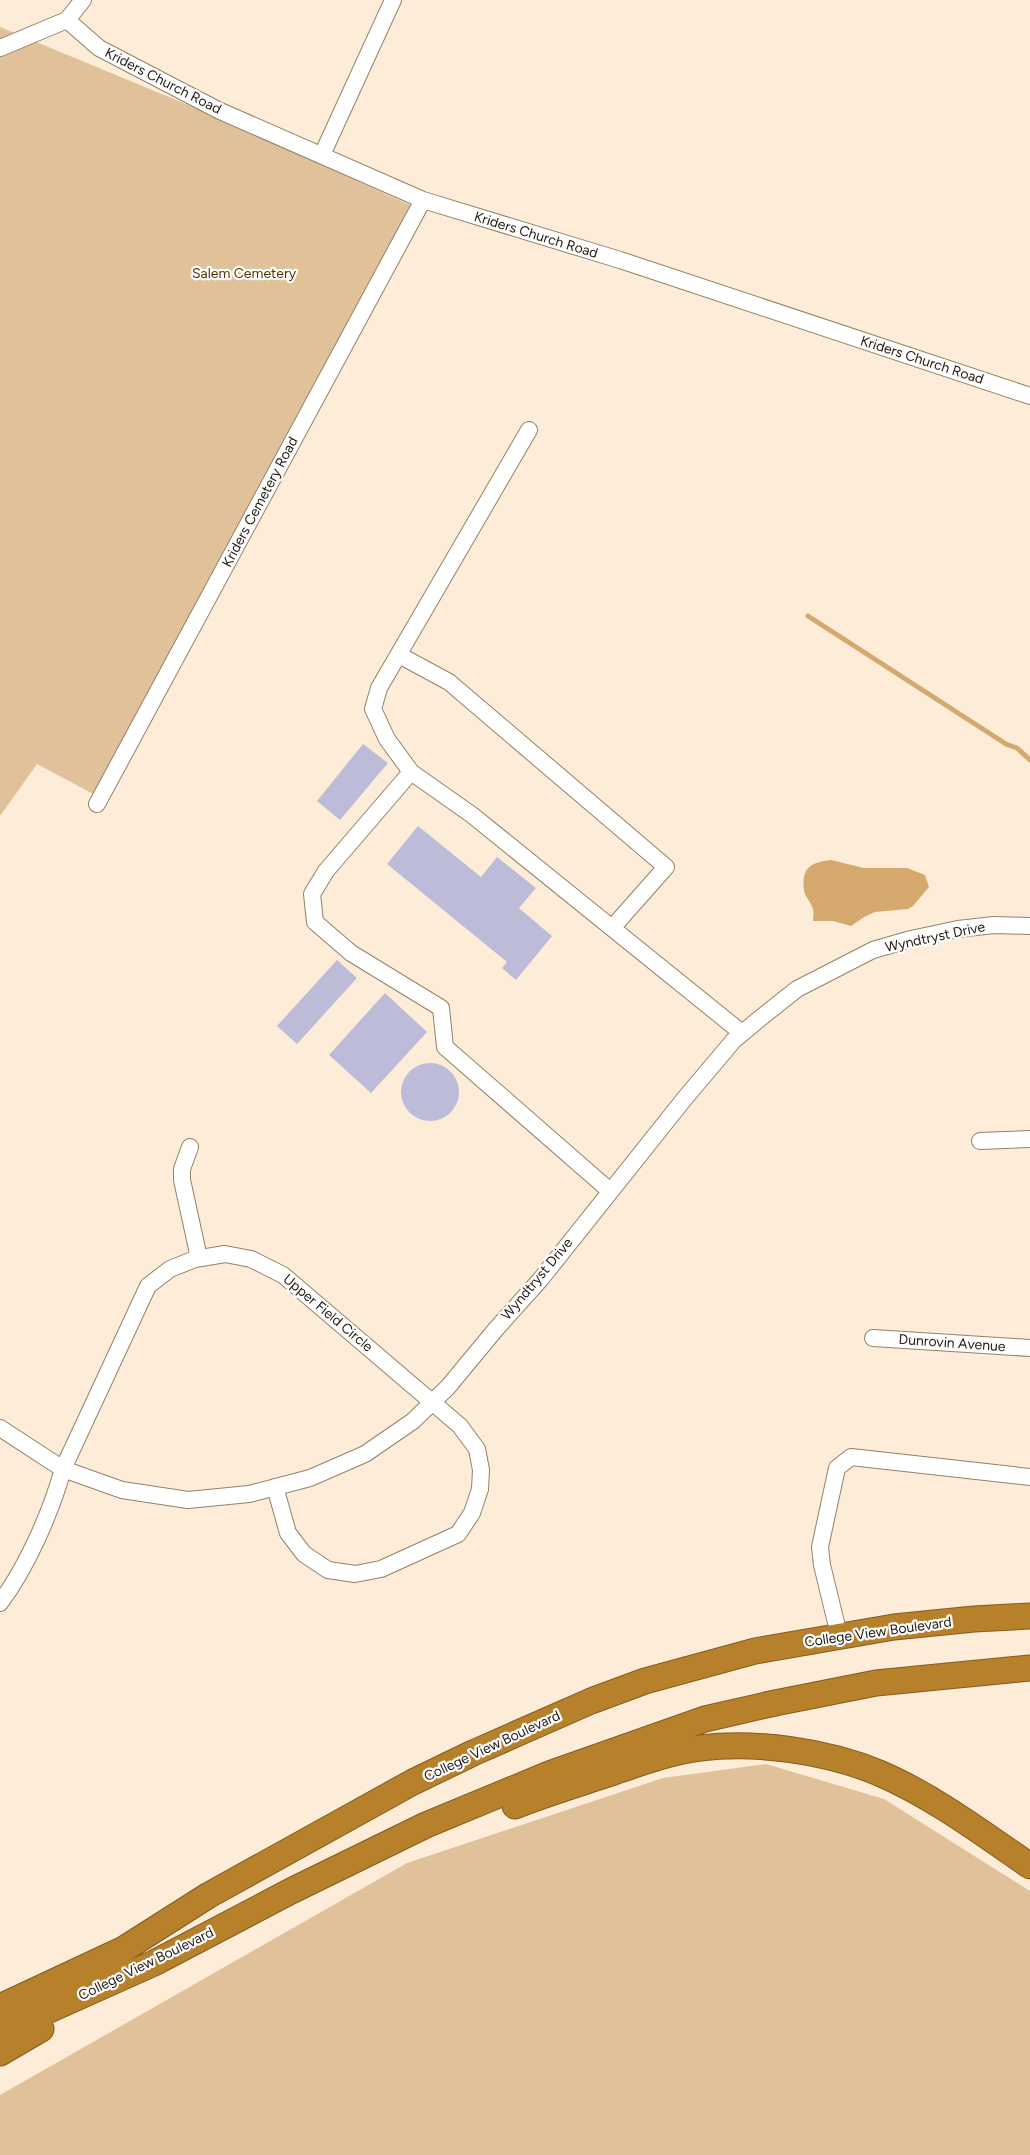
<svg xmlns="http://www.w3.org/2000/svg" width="1030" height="2155" viewBox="0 0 1030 2155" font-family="Figtree,sans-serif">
<rect width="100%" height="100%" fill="#fdedd8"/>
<path fill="#e0c199" d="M 0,27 L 198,109 L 412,206 L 97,796 L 37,764 L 0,816 Z
M 766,1764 L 884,1799 L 1030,1891 L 1030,2155 L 0,2155 L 0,2095 L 407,1863 L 663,1778 Z"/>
<path fill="#d5a96e" d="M 831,860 L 864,868 L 907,868 L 925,875 L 929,887 L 913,906 L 908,909 L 875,912 L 864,917 L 851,926 L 833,921 L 813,921 C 813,917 814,912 813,909 C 811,902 805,897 804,890 C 801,868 811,862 831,860 Z"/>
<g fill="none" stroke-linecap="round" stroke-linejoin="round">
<path stroke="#d5a96e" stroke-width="5" d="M 808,616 L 1006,744 L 1017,748 L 1030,760"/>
</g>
<path fill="#bcbcd9" d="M 363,744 L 388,763 L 340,820 L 317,801 Z
M 418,826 L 481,877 L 497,857 L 536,888 L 519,908 L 552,936 L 516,980 L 502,968 L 507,962 L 387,864 Z
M 337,960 L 357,978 L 297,1044 L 277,1026 Z
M 385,993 L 427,1032 L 371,1093 L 329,1055 Z
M401 1092a29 29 0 1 1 58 0a29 29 0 1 1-58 0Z"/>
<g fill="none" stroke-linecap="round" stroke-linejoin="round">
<defs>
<path id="minor" d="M 67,20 L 83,0
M 0,48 L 67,20 L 99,48 L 218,110 L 423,200 L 620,260 L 1030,396
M 322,155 L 393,0
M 399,655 L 449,682 L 666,867 L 612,928
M 411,772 L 387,739 L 373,709 L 379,688 L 529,430
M 97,804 L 423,200
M 980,1141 L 1030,1139
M 190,1147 L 182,1169 L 182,1180 L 199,1258
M 610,1191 L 445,1047 L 441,1008 L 351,953 L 315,922 L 312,894 L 326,871 L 411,772 L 472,815 L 742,1033
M 873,1338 L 1030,1348
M 0,1428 L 63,1469 L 122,1490 L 188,1500 L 249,1494 L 310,1478 L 365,1454 L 413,1421 L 448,1387 L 496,1329 L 540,1280 L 685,1098 L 734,1040 L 758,1020 L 797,989 L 873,950 L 911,939 L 958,929 L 994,925 L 1030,926
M 0,1603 C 27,1567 51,1512 63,1469 L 148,1286 L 170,1269 L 195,1259 L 225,1254 L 251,1259 L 283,1275 L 460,1426 L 477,1449 L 481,1470 L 480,1489 L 472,1513 L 458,1534 L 381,1569 L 355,1574 L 328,1570 L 304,1554 L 288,1533 L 275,1487
M 839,1635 L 822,1565 L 820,1547 L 837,1468 L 851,1457 L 1030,1477"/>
<path id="highway" d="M 515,1806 C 545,1794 575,1785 605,1775 C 635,1765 668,1752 700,1748 C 755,1741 827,1751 879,1773 C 933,1796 982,1833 1030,1866
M 0,2007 L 124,1949 L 209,1895 L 413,1782 L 473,1753 L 591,1701 L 645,1681 L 755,1651 L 894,1627 L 974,1619 L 1030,1616
M 0,2032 L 154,1963 L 291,1891 L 426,1825 L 549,1774 L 705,1719 L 775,1703 L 876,1683 L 1030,1668
M 0,2053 L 41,2029"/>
</defs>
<use href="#minor" stroke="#938169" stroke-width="18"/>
<use href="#highway" stroke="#825c21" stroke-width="27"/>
<use href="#minor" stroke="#fff" stroke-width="16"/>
<use href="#highway" stroke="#b7802a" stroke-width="25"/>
</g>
<g text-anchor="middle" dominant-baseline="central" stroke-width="4.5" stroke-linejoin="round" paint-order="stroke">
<g font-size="14" fill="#211a11" stroke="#fdfdfd">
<text transform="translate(163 81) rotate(27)">Kriders Church Road</text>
<text transform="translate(536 235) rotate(17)">Kriders Church Road</text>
<text transform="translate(922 360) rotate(18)">Kriders Church Road</text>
<text transform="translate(260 502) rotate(-62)">Kriders Cemetery Road</text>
<text transform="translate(935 937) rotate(-12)">Wyndtryst Drive</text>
<text transform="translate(537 1279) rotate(-50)">Wyndtryst Drive</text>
<text transform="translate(328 1313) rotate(40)">Upper Field Circle</text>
<text transform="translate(952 1343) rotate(4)">Dunrovin Avenue</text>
<text transform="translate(878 1632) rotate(-8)">College View Boulevard</text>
<text transform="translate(492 1746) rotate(-25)">College View Boulevard</text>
<text transform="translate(146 1964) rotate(-26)">College View Boulevard</text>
</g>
<g font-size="14" fill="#533603" stroke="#fdfdfd">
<text x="244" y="273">Salem Cemetery</text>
</g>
</g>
</svg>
